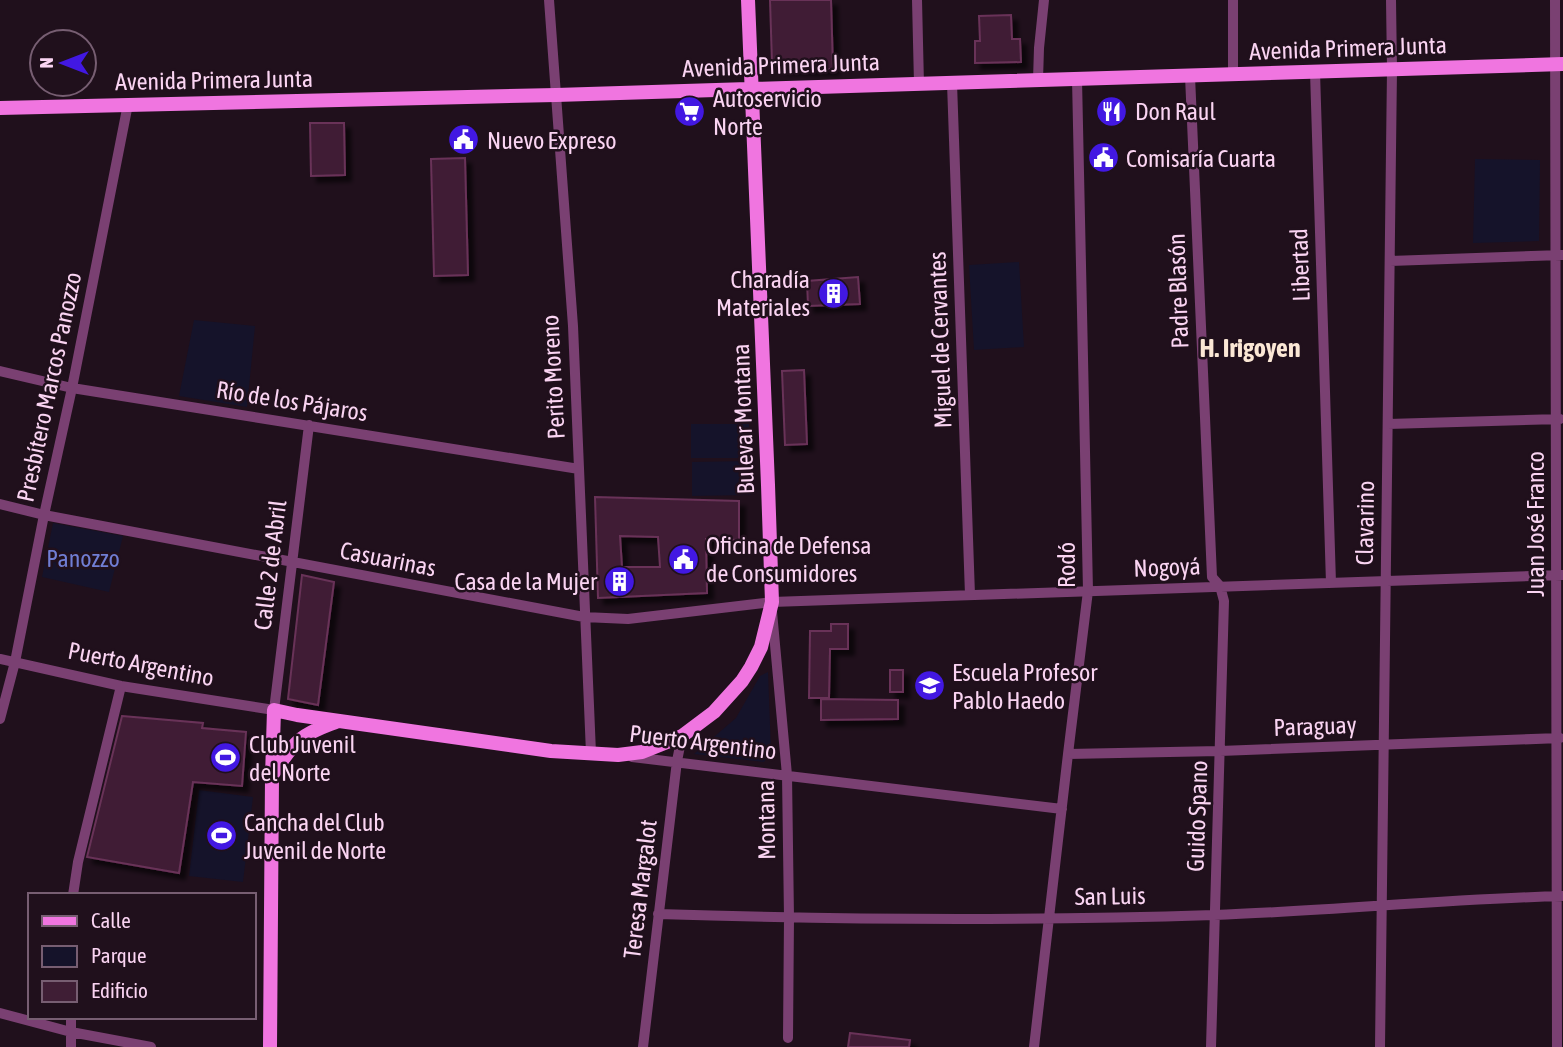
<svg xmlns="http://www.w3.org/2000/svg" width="1563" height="1047" viewBox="0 0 1563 1047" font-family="'Asap Condensed',sans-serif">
<defs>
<filter id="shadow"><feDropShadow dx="6" dy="6" stdDeviation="2" flood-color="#0009"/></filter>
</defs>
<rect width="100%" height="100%" fill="#20101c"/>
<path fill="#15132a" d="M 1475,159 L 1540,160 L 1539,241 L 1473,243 Z
M 1019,262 L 1024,347 L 974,350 L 969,265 Z
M 194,320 L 255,326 L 247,407 L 179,396 Z
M 691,424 L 749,424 L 750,458 L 691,458 Z
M 750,461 L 751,495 L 692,496 L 692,462 Z
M 53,523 L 123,536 L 109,592 L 42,577 Z
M 768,672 L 771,752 L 764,762 L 694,754 L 736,718 L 760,676 Z
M 199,790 L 253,797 L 243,882 L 189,876 Z"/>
<path fill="#3f1e35" stroke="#693258" stroke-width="2" fill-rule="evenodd" filter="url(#shadow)" d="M 770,0 L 831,0 L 833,69 L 781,68 L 772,63 Z
M 1011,15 L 1012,39 L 1020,39 L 1021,62 L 975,63 L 975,41 L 980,41 L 979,16 Z
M 310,123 L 344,123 L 345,175 L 311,176 Z
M 465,158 L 468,275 L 434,276 L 431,159 Z
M 858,277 L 860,304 L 808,306 L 807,281 Z
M 804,370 L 807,444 L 785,445 L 782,371 Z
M 595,497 L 739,501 L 739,540 L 706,539 L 707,593 L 598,598 ZM 620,536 L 658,537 L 660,567 L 622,567 Z
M 302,575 L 334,582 L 318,705 L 288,699 Z
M 831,624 L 848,624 L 848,649 L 830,649 L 829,698 L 809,698 L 810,631 L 831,631 Z
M 890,670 L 903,670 L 903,692 L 890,692 Z
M 821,699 L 898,700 L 898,719 L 821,720 Z
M 122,716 L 203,723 L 202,728 L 246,732 L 242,786 L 193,782 L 179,873 L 87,857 Z
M 850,1033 L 910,1040 L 909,1047 L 848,1047 Z"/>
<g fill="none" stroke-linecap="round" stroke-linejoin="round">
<path stroke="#7a4072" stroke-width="10" d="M 549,0 L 573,326 L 591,753
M 917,0 L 919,84
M 1233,0 L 1233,74
M 1555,0 L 1557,1047
M 1315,72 L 1331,583
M 1190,76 L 1212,577 L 1220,586 L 1224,601 L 1211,1047
M 1038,80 L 1039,48 L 1044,0
M 952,83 L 970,595
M 1390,261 L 1562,255
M 0,371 L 72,388 L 579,469
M 1388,424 L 1560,419
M 0,504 L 44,515 L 584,617 L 628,619 L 772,602 L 1563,575
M 772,612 L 787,775 L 789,918 L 788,1038
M 0,659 L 121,686 L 274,710 L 309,425
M 0,719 L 15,662 L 44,515 L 72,388 L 128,104
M 1068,754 L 1220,751 L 1560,738
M 632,757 L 1062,809
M 73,895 L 78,862 L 121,686
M 658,914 C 843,920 1029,921 1214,915 C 1330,911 1447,899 1563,896
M 0,1013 L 71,1032 L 151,1047
M 71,1047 L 71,1017
M 643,1047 L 677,761 L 682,736
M 1034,1047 L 1068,754 L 1088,591 L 1077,79
M 1380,1047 L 1392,69 L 1391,0"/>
<path stroke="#f075e0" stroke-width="14" d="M 0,108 L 556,95 L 1563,64
M 272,775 C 281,763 289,748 301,739 C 312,730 326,726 338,721
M 270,1047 L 272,777 L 274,710 L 297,715 L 551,751 L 618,755 L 642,752 L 682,736 L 714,712 L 742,681 L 751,667 L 761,647 L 772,602 L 768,485 L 748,0"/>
</g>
<defs>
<symbol id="restaurant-disc" viewBox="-11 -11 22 22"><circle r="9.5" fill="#4218e2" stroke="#20101c"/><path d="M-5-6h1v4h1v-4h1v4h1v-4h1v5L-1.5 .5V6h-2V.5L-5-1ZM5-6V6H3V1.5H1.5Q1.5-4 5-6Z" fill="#fff"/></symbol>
<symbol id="supermarket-disc" viewBox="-11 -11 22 22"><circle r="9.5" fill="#4218e2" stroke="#20101c"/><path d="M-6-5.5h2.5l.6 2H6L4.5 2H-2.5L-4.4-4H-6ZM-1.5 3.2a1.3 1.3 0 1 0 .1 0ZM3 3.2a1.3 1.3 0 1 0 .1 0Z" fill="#fff"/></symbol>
<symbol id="civic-disc" viewBox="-11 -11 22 22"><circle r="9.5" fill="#4218e2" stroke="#20101c"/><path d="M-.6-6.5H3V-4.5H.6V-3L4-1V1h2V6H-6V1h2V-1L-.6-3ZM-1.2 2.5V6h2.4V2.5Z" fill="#fff"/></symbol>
<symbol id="building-disc" viewBox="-11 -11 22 22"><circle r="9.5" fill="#4218e2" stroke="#20101c"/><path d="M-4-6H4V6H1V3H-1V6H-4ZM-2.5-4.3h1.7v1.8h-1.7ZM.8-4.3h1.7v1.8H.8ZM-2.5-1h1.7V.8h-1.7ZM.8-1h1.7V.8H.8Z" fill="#fff"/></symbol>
<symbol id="school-disc" viewBox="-11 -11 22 22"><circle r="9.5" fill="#4218e2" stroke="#20101c"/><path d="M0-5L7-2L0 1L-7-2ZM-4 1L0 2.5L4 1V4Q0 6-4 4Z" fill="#fff"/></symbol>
<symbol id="stadium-disc" viewBox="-11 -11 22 22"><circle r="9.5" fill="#4218e2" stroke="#20101c"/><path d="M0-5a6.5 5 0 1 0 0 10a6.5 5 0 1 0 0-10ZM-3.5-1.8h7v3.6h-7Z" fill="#fff"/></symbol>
</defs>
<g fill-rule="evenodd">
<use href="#restaurant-disc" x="1094" y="94" width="35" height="35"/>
<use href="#supermarket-disc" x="672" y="94" width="35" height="35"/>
<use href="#civic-disc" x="446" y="122" width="35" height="35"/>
<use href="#civic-disc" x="1086" y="140" width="35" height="35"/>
<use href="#building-disc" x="816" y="276" width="35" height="35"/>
<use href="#civic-disc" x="666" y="542" width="35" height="35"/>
<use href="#building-disc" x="602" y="564" width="35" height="35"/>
<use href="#school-disc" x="912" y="668" width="35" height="35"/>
<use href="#stadium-disc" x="208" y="740" width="35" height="35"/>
<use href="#stadium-disc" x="204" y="818" width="35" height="35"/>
</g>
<g text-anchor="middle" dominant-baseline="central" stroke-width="5" stroke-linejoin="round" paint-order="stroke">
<g font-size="24" fill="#fad4f2" stroke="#20101c">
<text transform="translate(1348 48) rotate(-2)">Avenida Primera Junta</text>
<text transform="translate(781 65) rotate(-2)">Avenida Primera Junta</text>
<text transform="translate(214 80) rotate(-1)">Avenida Primera Junta</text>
<text transform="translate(1300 265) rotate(-92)">Libertad</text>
<text transform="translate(1178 291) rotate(-92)">Padre Blasón</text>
<text transform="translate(940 340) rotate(-92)">Miguel de Cervantes</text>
<text transform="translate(553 377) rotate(-93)">Perito Moreno</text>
<text transform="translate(49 387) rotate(-78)">Presbítero Marcos Panozzo</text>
<text transform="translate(292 401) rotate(9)">Río de los Pájaros</text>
<text transform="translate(743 419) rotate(-92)">Bulevar Montana</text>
<text transform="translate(1365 523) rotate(-89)">Clavarino</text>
<text transform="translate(1535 524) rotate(-90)">Juan José Franco</text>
<text transform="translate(388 559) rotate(11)">Casuarinas</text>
<text transform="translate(270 565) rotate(-83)">Calle 2 de Abril</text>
<text transform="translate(1066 565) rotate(-90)">Rodó</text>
<text transform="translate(1167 567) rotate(-2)">Nogoyá</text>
<text transform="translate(141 664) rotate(11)">Puerto Argentino</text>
<text transform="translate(1315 726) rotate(-2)">Paraguay</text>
<text transform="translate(703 742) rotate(7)">Puerto Argentino</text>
<text transform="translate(1197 816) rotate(-88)">Guido Spano</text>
<text transform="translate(766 820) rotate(-91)">Montana</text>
<text transform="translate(640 889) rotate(-83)">Teresa Margalot</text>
<text transform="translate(1110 896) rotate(-1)">San Luis</text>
</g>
<g font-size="24" fill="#fad4f2" stroke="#20101c" text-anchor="start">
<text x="713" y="98">Autoservicio<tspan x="713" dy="28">Norte</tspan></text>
<text x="1135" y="111">Don Raul</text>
<text x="487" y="140">Nuevo Expreso</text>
<text x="1126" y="158">Comisaría Cuarta</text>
<text x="810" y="279" text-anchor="end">Charadía<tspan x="810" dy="28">Materiales</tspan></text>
<text x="706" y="545">Oficina de Defensa<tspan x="706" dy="28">de Consumidores</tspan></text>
<text x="597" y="581" text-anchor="end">Casa de la Mujer</text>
<text x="952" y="672">Escuela Profesor<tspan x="952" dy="28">Pablo Haedo</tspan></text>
<text x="249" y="744">Club Juvenil<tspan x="249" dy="28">del Norte</tspan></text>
<text x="244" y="822">Cancha del Club<tspan x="244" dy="28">Juvenil de Norte</tspan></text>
</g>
<g font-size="24" fill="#707ed4" stroke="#20101c">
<text x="83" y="558">Panozzo</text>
</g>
<g font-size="26" font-weight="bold" fill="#fbe7d5" stroke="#20101c">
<text x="1250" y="348">H. Irigoyen</text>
</g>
</g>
<rect x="28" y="893" width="228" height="126" fill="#20101c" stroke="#775e72" stroke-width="2"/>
<rect x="42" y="916" width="35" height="10" fill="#f075e0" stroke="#775e72" stroke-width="2"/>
<text x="91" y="928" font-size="21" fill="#fad4f2">Calle</text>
<rect x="42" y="946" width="35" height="21" fill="#15132a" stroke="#775e72" stroke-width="2"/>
<text x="91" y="963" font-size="21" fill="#fad4f2">Parque</text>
<rect x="42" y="981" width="35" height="21" fill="#3f1e35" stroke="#775e72" stroke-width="2"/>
<text x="91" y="998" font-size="21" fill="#fad4f2">Edificio</text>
<g transform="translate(63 63) rotate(270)"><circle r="33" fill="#20101c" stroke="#775e72" stroke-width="2"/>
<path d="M0-5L12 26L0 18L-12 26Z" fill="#4218e2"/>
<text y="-10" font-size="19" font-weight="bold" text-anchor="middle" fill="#fad4f2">N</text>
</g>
</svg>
